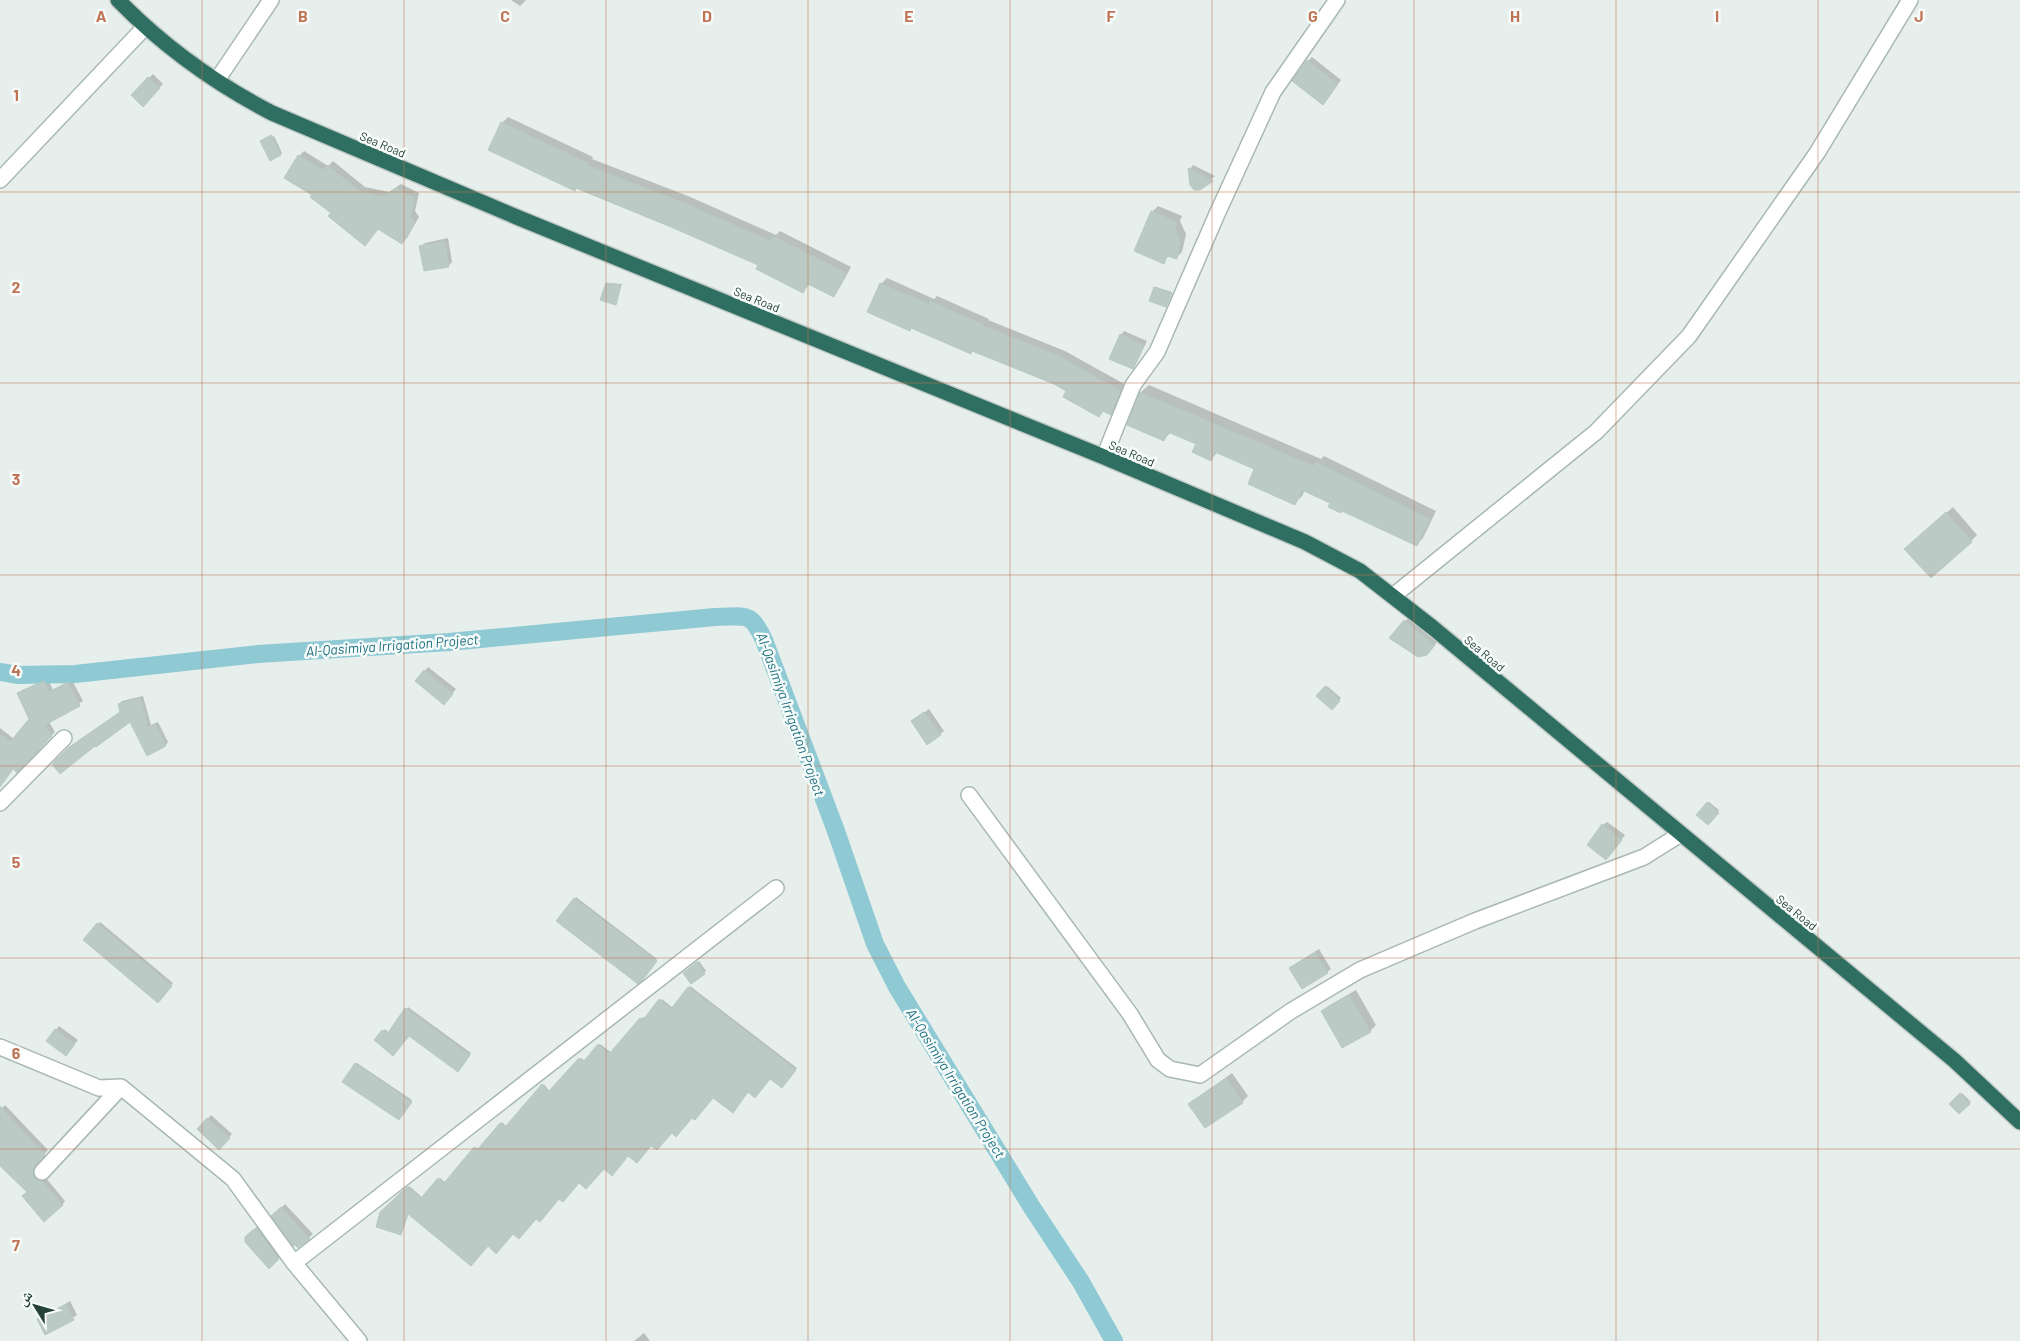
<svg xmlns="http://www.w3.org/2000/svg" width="2020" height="1341" viewBox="0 0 2020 1341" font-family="Barlow,'Noto Naskh Arabic',sans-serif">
<rect width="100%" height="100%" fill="#e6efeb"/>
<path fill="#0003" d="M 511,0 L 526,0 L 520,6 Z
M 1312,57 L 1341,80 L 1326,100 L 1308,61 Z
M 153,74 L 163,84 L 143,105 L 132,95 Z
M 508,117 L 593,157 L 592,159 L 688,196 L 776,235 L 780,231 L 851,267 L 839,289 L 833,295 L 810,283 L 803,292 L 760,264 L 577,187 L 575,190 L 502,123 Z
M 274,136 L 282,153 L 270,159 L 261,142 Z
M 304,151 L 328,166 L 333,161 L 365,187 L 389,192 L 401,184 L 419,193 L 415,211 L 419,217 L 407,238 L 402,242 L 379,228 L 369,240 L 333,213 L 314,194 L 299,156 Z
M 1193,165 L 1215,176 L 1200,189 L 1191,185 L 1190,169 Z
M 1158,206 L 1182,216 L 1180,221 L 1186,234 L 1182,252 L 1176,258 L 1169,256 L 1163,262 L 1152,212 Z
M 448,238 L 452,262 L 448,266 L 421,246 L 425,243 Z
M 887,278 L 934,299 L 937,296 L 989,319 L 988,320 L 1065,351 L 1126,385 L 1116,408 L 1110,414 L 1104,410 L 1099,415 L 1068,390 L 973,350 L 970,353 L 912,327 L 910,329 L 881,284 Z
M 608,283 L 622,284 L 616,303 L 607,284 Z
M 1156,287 L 1172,292 L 1166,306 L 1155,288 Z
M 1124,331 L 1147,341 L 1136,364 L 1133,368 L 1121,335 Z
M 1149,385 L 1321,459 L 1324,456 L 1436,511 L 1423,538 L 1416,545 L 1305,490 L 1302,496 L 1295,503 L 1256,469 L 1218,452 L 1211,459 L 1197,443 L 1171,432 L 1163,440 L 1128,425 L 1141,392 Z
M 1953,507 L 1977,535 L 1971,541 L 1912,543 Z
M 1409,618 L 1438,641 L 1431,649 L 1405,621 Z
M 428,667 L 456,689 L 448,699 L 425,671 Z
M 48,679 L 53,690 L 72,680 L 83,701 L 49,722 L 55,732 L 17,771 L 13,768 L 0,776 L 0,728 L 14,739 L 30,719 L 19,693 L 22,690 Z
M 1327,686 L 1341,698 L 1332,708 L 1318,696 Z
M 143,696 L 151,725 L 158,722 L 168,742 L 166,745 L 148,754 L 131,720 L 53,764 L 72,745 L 121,712 L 119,704 L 122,701 Z
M 929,709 L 944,731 L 940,734 L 912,721 Z
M 1709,802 L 1719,810 L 1708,824 L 1698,815 Z
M 1607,822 L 1625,835 L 1610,854 L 1603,825 Z
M 576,897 L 657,959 L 638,982 L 558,921 Z
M 100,922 L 173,983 L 158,1001 L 84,939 Z
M 1319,949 L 1331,969 L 1327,972 L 1290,968 Z
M 699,961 L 706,971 L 691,982 L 684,973 Z
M 690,986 L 797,1068 L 782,1086 L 775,1075 L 749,1091 L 713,1097 L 692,1116 L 672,1131 L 652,1144 L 628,1154 L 579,1181 L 513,1233 L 488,1245 L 409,1212 L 401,1234 L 381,1213 L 409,1186 L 423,1198 L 440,1178 L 446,1183 L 475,1148 L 476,1147 L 479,1149 L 502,1122 L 507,1127 L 544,1084 L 550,1092 L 581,1058 L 585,1061 L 600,1044 L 612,1053 L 643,1017 L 646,1019 L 662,999 L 673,1008 Z
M 1356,990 L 1376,1025 L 1370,1031 L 1322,1012 L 1328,1006 Z
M 408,1007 L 471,1053 L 460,1068 L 410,1035 L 376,1040 L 385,1029 L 389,1033 Z
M 59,1026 L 78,1040 L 66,1055 L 56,1030 Z
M 357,1063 L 412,1100 L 400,1117 L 356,1064 Z
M 1232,1073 L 1248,1096 L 1242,1102 L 1190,1104 Z
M 1962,1093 L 1971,1102 L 1960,1113 L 1951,1104 Z
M 5,1105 L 48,1150 L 38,1161 L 36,1171 L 46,1178 L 65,1201 L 62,1205 L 28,1192 L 0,1164 L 0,1110 Z
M 211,1115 L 232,1134 L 223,1144 L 199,1129 Z
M 285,1204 L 313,1234 L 298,1247 L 273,1216 Z
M 258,1226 L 282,1254 L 269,1267 L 246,1237 Z
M 70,1301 L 77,1315 L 46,1333 L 39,1320 Z
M 644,1333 L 650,1341 L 634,1341 Z"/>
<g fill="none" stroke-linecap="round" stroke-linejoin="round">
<path stroke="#8ec9d4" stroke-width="18" d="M 0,672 L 18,675 L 75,674 L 258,654 L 449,642 L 715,617 C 746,617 750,610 764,640 L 836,831 L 875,944 L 897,987 L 1031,1206 L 1081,1282 L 1114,1341"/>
</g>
<path fill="#bbcac4" stroke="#b8c9c2" d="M 1307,60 L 1338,84 L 1323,105 L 1292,81 Z
M 148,77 L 160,88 L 143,107 L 131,95 Z
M 501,122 L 588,163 L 587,165 L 682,202 L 770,241 L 773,236 L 846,273 L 834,297 L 808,284 L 803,293 L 756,269 L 758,265 L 671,227 L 576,188 L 575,191 L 488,150 Z
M 271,135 L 281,155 L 270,161 L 260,141 Z
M 298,155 L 323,170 L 327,165 L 360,191 L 383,197 L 396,188 L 415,198 L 411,216 L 415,223 L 402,244 L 378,229 L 365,246 L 328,216 L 331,213 L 310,197 L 312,195 L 284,178 Z
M 1188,168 L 1213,181 L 1200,190 L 1194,190 L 1190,185 Z
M 1151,211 L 1177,222 L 1175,227 L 1180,241 L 1177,259 L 1167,256 L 1164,264 L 1134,251 Z
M 445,241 L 449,267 L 424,271 L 419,246 Z
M 606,283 L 621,285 L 616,305 L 600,300 Z
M 880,283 L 929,304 L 930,301 L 984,325 L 983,326 L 1059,356 L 1121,391 L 1111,415 L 1103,411 L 1099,417 L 1063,397 L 1066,391 L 1054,384 L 972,351 L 971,354 L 911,328 L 910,331 L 867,312 Z
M 1154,287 L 1172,293 L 1166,307 L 1149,301 Z
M 1120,334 L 1144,345 L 1133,369 L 1109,359 Z
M 1140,392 L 1314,466 L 1316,462 L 1430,519 L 1417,546 L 1342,511 L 1341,513 L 1328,507 L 1330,503 L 1302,490 L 1295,505 L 1248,484 L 1254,469 L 1215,452 L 1211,461 L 1192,452 L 1196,444 L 1168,432 L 1164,441 L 1127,425 Z
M 1946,512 L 1972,542 L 1931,578 L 1904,549 Z
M 1404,620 L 1435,645 L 1427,655 L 1418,657 L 1389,638 Z
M 424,670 L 453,694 L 444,705 L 415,681 Z
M 44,681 L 49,692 L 68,682 L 80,706 L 45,725 L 52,736 L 17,773 L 13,769 L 0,787 L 0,734 L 10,742 L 29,719 L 17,693 Z
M 1325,686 L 1340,701 L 1332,710 L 1316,696 Z
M 141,698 L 148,727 L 155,724 L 166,746 L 147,756 L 130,722 L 96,747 L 95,746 L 60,774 L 52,764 L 68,748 L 120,712 L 118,704 Z
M 924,712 L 941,735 L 927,745 L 911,721 Z
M 1707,802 L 1719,813 L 1708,825 L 1696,815 Z
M 1602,824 L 1622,840 L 1606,860 L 1587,845 Z
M 574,898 L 657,961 L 642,981 L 638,984 L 556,921 Z
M 97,923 L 172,986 L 158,1003 L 83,940 Z
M 1315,952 L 1328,973 L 1302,989 L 1289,968 Z
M 697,962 L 705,974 L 691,984 L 683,973 Z
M 688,987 L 796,1070 L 782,1088 L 770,1079 L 755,1098 L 748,1092 L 733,1113 L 713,1098 L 695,1120 L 692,1118 L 676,1137 L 672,1133 L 657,1150 L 651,1146 L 637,1163 L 628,1156 L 612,1176 L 604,1169 L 586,1189 L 579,1183 L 563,1202 L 559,1199 L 540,1222 L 536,1219 L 519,1239 L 513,1234 L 496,1254 L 488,1246 L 471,1266 L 408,1214 L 401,1235 L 376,1227 L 380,1212 L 407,1187 L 421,1198 L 438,1178 L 444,1183 L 474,1147 L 477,1150 L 500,1123 L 505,1127 L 542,1084 L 548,1092 L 579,1058 L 583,1062 L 598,1044 L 609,1054 L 640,1018 L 643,1020 L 659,999 L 671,1009 Z
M 1349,995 L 1371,1032 L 1342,1048 L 1321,1011 Z
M 405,1008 L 470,1055 L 458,1072 L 409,1036 L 393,1056 L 374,1040 L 382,1030 L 387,1034 Z
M 55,1029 L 75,1044 L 66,1056 L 46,1041 Z
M 355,1063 L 412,1102 L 399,1120 L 342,1082 Z
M 1226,1078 L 1243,1103 L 1205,1128 L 1188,1104 Z
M 1960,1093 L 1970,1104 L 1959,1114 L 1949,1104 Z
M 0,1106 L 45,1155 L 35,1166 L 33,1175 L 36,1179 L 42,1181 L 63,1205 L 44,1222 L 22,1196 L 27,1192 L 0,1166 Z
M 207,1118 L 230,1138 L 219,1150 L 197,1129 Z
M 281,1207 L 310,1239 L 298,1248 L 295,1245 L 293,1246 L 271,1216 Z
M 254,1229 L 255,1231 L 257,1229 L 279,1259 L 269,1269 L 245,1242 L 245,1237 Z
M 66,1304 L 74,1320 L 45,1335 L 37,1319 Z"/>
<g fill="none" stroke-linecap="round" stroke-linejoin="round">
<defs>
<path id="minor" d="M 217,80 L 271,0
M 0,180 L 145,27
M 1104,457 L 1133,385 L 1157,352 L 1217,214 L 1273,92 L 1337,0
M 1393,596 L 1596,432 L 1689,336 L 1817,153 L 1910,0
M 969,795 L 1130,1014 L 1158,1060 L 1170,1069 L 1200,1075 L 1291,1011 L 1360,970 L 1475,921 L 1644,857 L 1679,835
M 0,803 L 64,738
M 0,1047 L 99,1088 L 121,1087 L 233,1179 L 294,1263 L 359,1341
M 42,1172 L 121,1087
M 294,1263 L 776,888"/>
<path id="highway" d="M 118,0 C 162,45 216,84 272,113 L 519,218 L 1104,457 L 1305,542 L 1360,571 L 1432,627 L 1955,1061 L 2020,1122"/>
</defs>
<use href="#minor" stroke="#a8b8b2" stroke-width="18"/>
<use href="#highway" stroke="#c2cac8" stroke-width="18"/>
<use href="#minor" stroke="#fff" stroke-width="15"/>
<use href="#highway" stroke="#2f6f62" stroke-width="15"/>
</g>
<path fill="none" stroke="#c07456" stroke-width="1" stroke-opacity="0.55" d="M 202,0 L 202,1341M 404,0 L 404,1341M 606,0 L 606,1341M 808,0 L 808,1341M 1010,0 L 1010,1341M 1212,0 L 1212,1341M 1414,0 L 1414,1341M 1616,0 L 1616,1341M 1818,0 L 1818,1341M 0,192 L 2020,192M 0,383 L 2020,383M 0,575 L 2020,575M 0,766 L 2020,766M 0,958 L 2020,958M 0,1149 L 2020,1149"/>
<g text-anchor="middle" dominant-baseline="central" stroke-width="5" stroke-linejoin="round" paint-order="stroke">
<g font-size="12" fill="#24423a" stroke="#f7fbf9">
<text transform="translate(383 144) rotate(23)">Sea Road</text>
<text transform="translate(757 299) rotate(22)">Sea Road</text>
<text transform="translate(1132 453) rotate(23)">Sea Road</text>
<text transform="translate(1485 653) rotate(40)">Sea Road</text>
<text transform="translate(1797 912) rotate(39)">Sea Road</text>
</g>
<g font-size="14" font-style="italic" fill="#1c6f80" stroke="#f7fbf9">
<text transform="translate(392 645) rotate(-4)">Al-Qasimiya Irrigation Project</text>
<text transform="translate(791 714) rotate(70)">Al-Qasimiya Irrigation Project</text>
<text transform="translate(956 1083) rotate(58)">Al-Qasimiya Irrigation Project</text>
</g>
</g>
<g font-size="16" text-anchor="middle" font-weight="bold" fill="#c07456" stroke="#f7fbf9" stroke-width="5" stroke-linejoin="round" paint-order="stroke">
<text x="101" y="22">A</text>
<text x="303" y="22">B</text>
<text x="505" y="22">C</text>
<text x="707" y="22">D</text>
<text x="909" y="22">E</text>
<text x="1111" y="22">F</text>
<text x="1313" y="22">G</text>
<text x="1515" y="22">H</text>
<text x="1717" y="22">I</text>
<text x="1919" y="22">J</text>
<text x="16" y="101">1</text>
<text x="16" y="293">2</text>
<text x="16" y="485">3</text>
<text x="16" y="676">4</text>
<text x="16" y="868">5</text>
<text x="16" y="1059">6</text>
<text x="16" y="1251">7</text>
</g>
<g transform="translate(35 1306) rotate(307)" stroke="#f7fbf9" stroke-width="4" paint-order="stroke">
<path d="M0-4L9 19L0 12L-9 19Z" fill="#24423a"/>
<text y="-8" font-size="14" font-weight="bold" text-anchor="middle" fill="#24423a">ش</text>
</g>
</svg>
